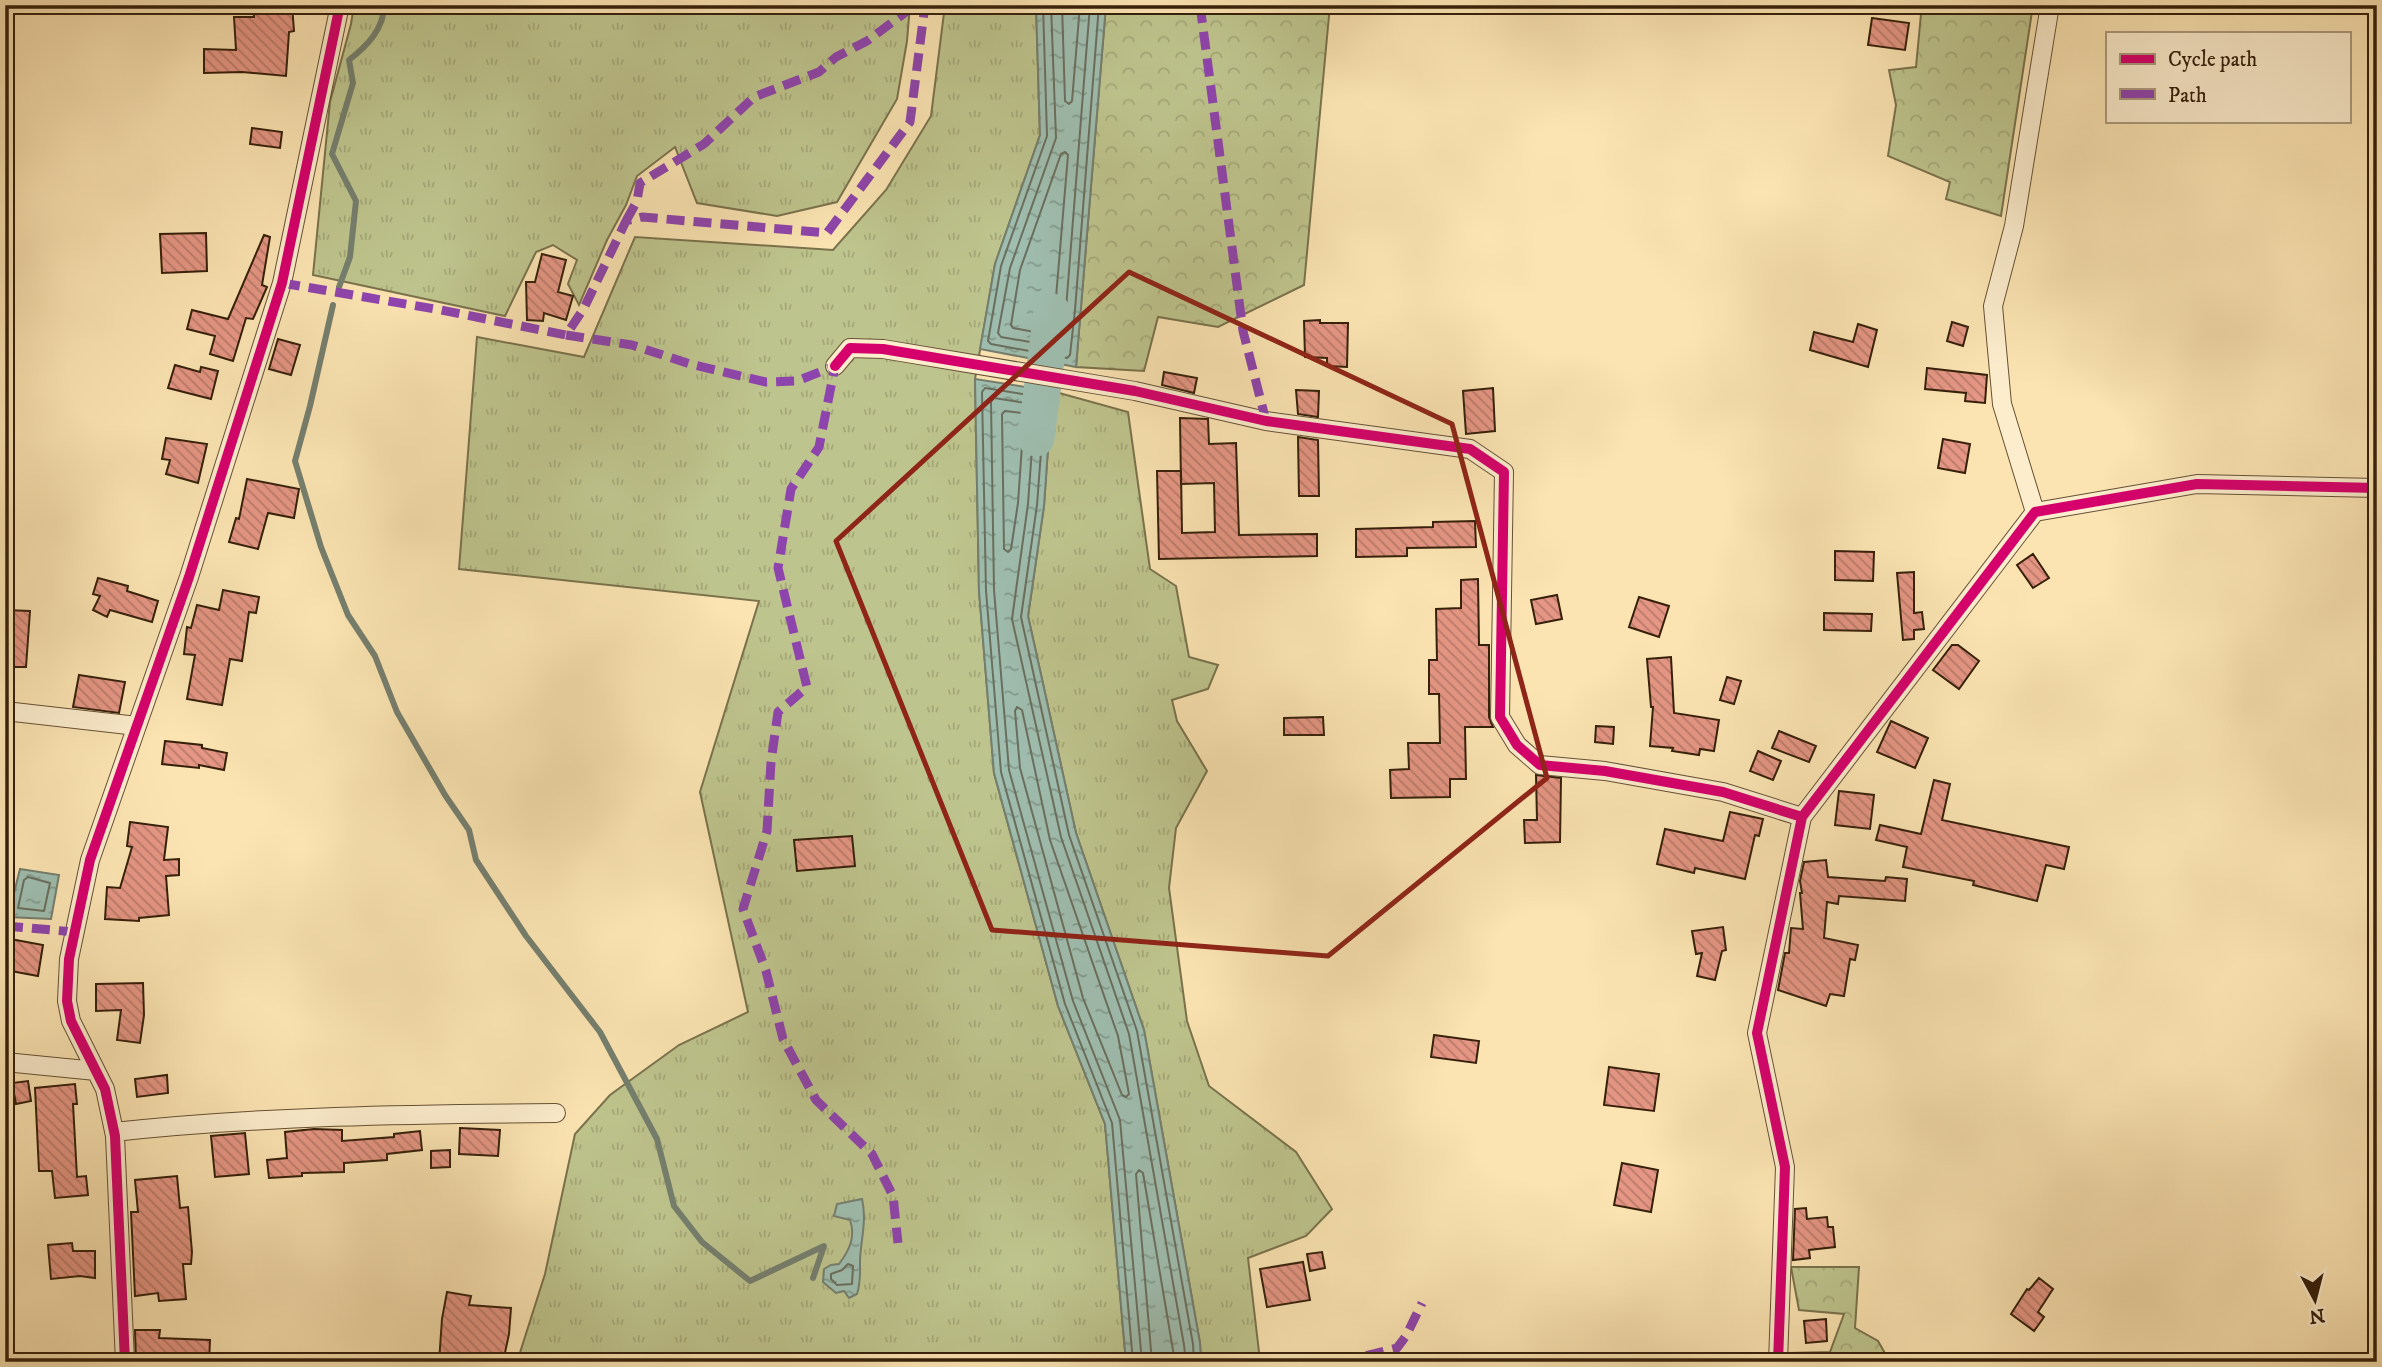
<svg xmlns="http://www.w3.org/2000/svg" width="2382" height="1367" viewBox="0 0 2382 1367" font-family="'IM FELL DW Pica',serif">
<defs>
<pattern id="grass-tufts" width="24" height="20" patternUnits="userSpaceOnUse" patternTransform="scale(1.75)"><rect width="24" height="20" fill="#bec48d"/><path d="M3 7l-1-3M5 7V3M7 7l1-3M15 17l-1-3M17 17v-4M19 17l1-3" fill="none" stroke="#a4a878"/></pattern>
<pattern id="forest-crowns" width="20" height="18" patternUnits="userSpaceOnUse" patternTransform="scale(1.75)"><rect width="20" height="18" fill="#bec48d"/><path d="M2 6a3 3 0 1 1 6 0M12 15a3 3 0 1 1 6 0" fill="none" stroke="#a4a878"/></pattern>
<pattern id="water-ripples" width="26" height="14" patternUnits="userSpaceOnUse" patternTransform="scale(1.75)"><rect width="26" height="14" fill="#9fbeb0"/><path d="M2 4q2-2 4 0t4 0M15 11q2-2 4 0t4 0" fill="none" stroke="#829a8d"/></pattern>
<pattern id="building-back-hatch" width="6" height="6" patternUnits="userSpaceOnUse" patternTransform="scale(1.75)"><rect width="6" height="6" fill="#e59684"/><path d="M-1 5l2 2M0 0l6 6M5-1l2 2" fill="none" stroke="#ba7a6a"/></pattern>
</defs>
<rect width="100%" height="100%" fill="#fbe4b2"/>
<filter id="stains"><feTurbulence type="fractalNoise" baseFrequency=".00286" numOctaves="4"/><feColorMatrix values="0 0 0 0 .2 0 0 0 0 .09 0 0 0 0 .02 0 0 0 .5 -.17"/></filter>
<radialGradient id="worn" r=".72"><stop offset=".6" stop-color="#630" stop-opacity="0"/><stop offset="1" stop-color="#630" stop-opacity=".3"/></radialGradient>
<path fill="url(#grass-tufts)" stroke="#7a724c" stroke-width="2" d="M 354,5 L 910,5 L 907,41 L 897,99 L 837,202 L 777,216 L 697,203 L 675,147 L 637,176 L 626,205 L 607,240 L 579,305 L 568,284 L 577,260 L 553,245 L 536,252 L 505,316 L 313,275 L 330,102 L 351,24 Z
M 945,5 L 1036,5 L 1040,135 L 995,264 L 975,379 L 979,591 L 994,773 L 1058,1006 L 1105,1124 L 1126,1362 L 517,1362 L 545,1274 L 575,1134 L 610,1095 L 679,1045 L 748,1012 L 700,792 L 759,601 L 459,569 L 477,337 L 584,357 L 635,237 L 833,250 L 886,190 L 931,116 Z
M 1052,391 L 1128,412 L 1150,569 L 1176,586 L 1189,657 L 1218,665 L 1208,689 L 1172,700 L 1177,721 L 1207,771 L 1176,828 L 1169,888 L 1187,1021 L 1209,1086 L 1296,1152 L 1332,1209 L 1306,1236 L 1248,1258 L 1259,1352 L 1264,1362 L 1201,1362 L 1200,1343 L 1144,1030 L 1076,833 L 1028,616 L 1044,506 Z"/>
<path fill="url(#forest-crowns)" stroke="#7a724c" stroke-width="2" d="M 1106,5 L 1330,5 L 1304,285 L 1218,327 L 1158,317 L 1144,371 L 1076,367 Z
M 1892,5 L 2033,5 L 2001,216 L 1946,199 L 1950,182 L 1888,156 L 1896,105 L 1889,70 L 1916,67 L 1921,14 Z
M 1791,1267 L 1859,1267 L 1855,1328 L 1878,1341 L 1890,1362 L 1788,1362 L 1789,1353 L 1830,1352 L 1844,1314 L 1799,1310 Z"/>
<path fill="url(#water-ripples)" stroke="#757f6e" stroke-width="2" d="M 1036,5 L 1106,5 L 1076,367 L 980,349 L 995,264 L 1040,135 Z
M 975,379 L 1052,391 L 1044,506 L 1028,616 L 1076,833 L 1144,1030 L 1200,1343 L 1201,1362 L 1126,1362 L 1105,1124 L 1058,1006 L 994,773 L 979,591 Z
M 20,869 L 59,875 L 51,919 L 8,917 Z
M 862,1199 C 867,1220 861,1239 860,1260 C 860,1273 861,1282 857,1294 L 849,1298 L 844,1291 L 836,1293 L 823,1282 L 824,1269 L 831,1265 L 839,1264 C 849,1251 856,1237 850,1220 L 834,1216 L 837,1204 Z"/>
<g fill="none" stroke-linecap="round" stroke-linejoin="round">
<path stroke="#6a6f5e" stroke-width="2" d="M 1043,5 L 1047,136 L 1001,266 L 988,341 L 991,344 L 1067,358 L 1070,355 L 1075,310 L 1099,5
M 1051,5 L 1056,138 L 1010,268 L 998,333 L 1001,337 L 1059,347 L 1063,345 L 1066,309 L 1090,5
M 1062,5 L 1065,101 L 1069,104 L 1072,101 L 1080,5
M 1065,152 L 1068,155 L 1053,333 L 1050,335 L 1013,328 L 1011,325 L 1020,270 L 1061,154 Z
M 1005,411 L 1022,413 L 1024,416 L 1018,503 L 1011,549 L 1008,552 L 1004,549 L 1002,414 Z
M 1017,707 L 1022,710 L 1050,840 L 1118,1036 L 1129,1094 L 1126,1097 L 1122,1095 L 1083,998 L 1020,768 L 1015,711 Z
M 28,877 L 50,883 L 44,911 L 18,908 L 24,880 Z
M 848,1264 L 853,1266 L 852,1284 L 837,1285 L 831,1279 L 831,1274 L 842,1270 Z
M 1133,1362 L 1112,1123 L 1065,1004 L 1001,772 L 986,591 L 982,392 L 985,388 L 1042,397 L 1045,399 L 1037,505 L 1021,617 L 1069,835 L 1137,1031 L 1193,1344 L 1194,1362
M 1142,1362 L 1120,1120 L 1073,1001 L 1009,770 L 994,590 L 991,402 L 994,398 L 1032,404 L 1035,407 L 1028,504 L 1012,619 L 1061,837 L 1129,1034 L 1184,1345 L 1186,1362
M 1152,1362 L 1136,1174 L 1139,1170 L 1143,1173 L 1175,1362"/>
<path stroke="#757f6e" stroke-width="6" d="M 339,287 L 350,257 L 356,201 L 332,154 L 353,83 L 349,60 C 367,46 384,29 384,5
M 333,305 L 310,406 L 295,461 L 321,547 L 348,615 L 375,656 L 397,712 L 445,795 L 469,830 L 476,860 L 526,936 L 600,1032 L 657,1139 L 674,1206 L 702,1242 L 750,1281 L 824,1246 L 813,1278"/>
<path stroke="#9fbeb0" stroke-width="37" d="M 1036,438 L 1052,312"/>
</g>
<path fill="url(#building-back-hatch)" stroke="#36200b" stroke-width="2" d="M 253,5 L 292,5 L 294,31 L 289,32 L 286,76 L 242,72 L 204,73 L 204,49 L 236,50 L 234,17 L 254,17 Z
M 1872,18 L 1909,23 L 1905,50 L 1868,45 Z
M 252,128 L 282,132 L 280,148 L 250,144 Z
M 206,233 L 207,271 L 162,273 L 160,234 Z
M 264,235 L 270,237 L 262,285 L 267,287 L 253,319 L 246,318 L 233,361 L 210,354 L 215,336 L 187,329 L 192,310 L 228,319 Z
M 542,254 L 566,260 L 558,292 L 573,296 L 566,320 L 544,313 L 543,321 L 527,320 L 526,282 L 535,282 Z
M 1320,320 L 1320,323 L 1348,323 L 1347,367 L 1327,366 L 1327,358 L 1305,357 L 1304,321 Z
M 1952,322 L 1968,327 L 1963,346 L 1947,341 Z
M 1858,324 L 1877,330 L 1868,367 L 1810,350 L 1814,332 L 1853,342 Z
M 278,339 L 300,345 L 291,375 L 269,369 Z
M 175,365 L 200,372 L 201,367 L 218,371 L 211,399 L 168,388 Z
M 1927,368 L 1987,375 L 1985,403 L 1965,401 L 1966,393 L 1925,389 Z
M 1164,372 L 1197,378 L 1194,393 L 1162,385 Z
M 1493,388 L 1495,431 L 1466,434 L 1463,391 Z
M 1296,390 L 1319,391 L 1318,417 L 1298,414 Z
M 1180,418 L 1208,419 L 1209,444 L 1236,443 L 1239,535 L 1317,534 L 1317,556 L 1159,559 L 1157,471 L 1181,471 L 1182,533 L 1215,532 L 1214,483 L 1181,484 Z
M 1298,437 L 1318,440 L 1319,496 L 1299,496 Z
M 166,438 L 207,444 L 198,483 L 166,474 L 170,460 L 162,459 Z
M 1943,439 L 1970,444 L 1965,473 L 1938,468 Z
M 247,479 L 299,489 L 294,518 L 268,513 L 258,549 L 229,542 L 236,518 L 239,519 Z
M 1475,521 L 1476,547 L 1407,548 L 1407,556 L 1356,557 L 1356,529 L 1433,527 L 1433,522 Z
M 1835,551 L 1874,552 L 1873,581 L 1835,580 Z
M 2033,554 L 2049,578 L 2033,588 L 2017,565 Z
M 1914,572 L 1914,613 L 1922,612 L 1924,629 L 1914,630 L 1914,639 L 1903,640 L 1897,573 Z
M 98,578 L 128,586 L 127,591 L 158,601 L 152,622 L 110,610 L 107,617 L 93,610 L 100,596 L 93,594 Z
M 1478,579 L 1479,645 L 1489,645 L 1489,717 L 1493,727 L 1465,727 L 1466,779 L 1450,779 L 1450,797 L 1391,798 L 1390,770 L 1409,769 L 1408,743 L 1440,743 L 1439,694 L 1429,694 L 1429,660 L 1437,660 L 1436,609 L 1461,608 L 1461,580 Z
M 223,590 L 259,597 L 256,613 L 249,612 L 242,661 L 230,659 L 222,705 L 187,699 L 195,655 L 184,654 L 187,627 L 191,628 L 197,605 L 219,610 Z
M 1557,595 L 1562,619 L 1536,624 L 1531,600 Z
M 1639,597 L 1669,606 L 1659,637 L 1629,627 Z
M 5,610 L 30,611 L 26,667 L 5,667 Z
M 1824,613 L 1872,614 L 1871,631 L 1824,630 Z
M 1952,645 L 1958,645 L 1979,661 L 1959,689 L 1933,670 Z
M 1671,657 L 1674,713 L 1719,720 L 1714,751 L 1700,749 L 1699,755 L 1672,751 L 1673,748 L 1650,746 L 1653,707 L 1651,707 L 1647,659 Z
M 79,675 L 125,682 L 119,713 L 73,707 Z
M 1727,677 L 1741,681 L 1734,704 L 1720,700 Z
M 1323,717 L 1324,735 L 1284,735 L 1284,718 Z
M 1891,721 L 1928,738 L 1915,768 L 1877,752 Z
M 1596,726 L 1614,727 L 1613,744 L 1595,742 Z
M 1779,731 L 1816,746 L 1809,762 L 1772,748 Z
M 165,741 L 202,745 L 202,748 L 227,753 L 224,770 L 199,765 L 199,768 L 162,764 Z
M 1758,751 L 1781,761 L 1773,780 L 1750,771 Z
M 1536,775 L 1561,778 L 1560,842 L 1525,843 L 1524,820 L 1537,820 Z
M 1934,780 L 1950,784 L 1942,820 L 2069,847 L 2064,869 L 2046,865 L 2037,901 L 1973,885 L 1974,881 L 1903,867 L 1907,847 L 1876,840 L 1880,825 L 1921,834 Z
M 1839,791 L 1874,795 L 1870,829 L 1835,825 Z
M 1730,812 L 1763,819 L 1759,836 L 1755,835 L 1745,879 L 1695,868 L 1694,873 L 1657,864 L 1665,829 L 1723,841 Z
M 130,822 L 168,827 L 164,860 L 179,859 L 179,875 L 166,876 L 169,915 L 139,918 L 139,921 L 105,919 L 107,887 L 120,888 L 132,847 L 127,846 Z
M 852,836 L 855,866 L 797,871 L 794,840 Z
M 1826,860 L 1828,877 L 1885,881 L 1886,877 L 1907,879 L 1905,901 L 1839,896 L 1838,904 L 1827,902 L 1824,938 L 1858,945 L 1855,960 L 1850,959 L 1844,996 L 1830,994 L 1826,1006 L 1778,990 L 1785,953 L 1789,953 L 1791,928 L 1803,929 L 1800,893 L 1802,893 L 1800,881 L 1804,862 Z
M 1723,927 L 1726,950 L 1722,951 L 1715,980 L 1697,976 L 1702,953 L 1696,954 L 1692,931 Z
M 5,938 L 43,945 L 38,976 L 5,970 Z
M 143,983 L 144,1015 L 140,1043 L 117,1040 L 121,1010 L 96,1011 L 96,984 Z
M 1434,1035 L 1479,1041 L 1476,1063 L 1431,1057 Z
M 1609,1067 L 1659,1074 L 1654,1111 L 1604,1105 Z
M 167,1075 L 168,1093 L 137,1097 L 135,1079 Z
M 28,1081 L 31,1101 L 16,1104 L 12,1083 Z
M 75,1084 L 77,1104 L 73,1104 L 77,1177 L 86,1176 L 88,1195 L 55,1198 L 52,1171 L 39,1171 L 35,1088 Z
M 460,1128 L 500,1130 L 498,1156 L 459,1154 Z
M 314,1129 L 342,1130 L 342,1141 L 394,1137 L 394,1134 L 420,1131 L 422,1150 L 387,1154 L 387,1160 L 344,1163 L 344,1172 L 302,1173 L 302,1176 L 269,1178 L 267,1160 L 287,1158 L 285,1132 Z
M 245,1133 L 249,1174 L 215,1177 L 211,1136 Z
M 450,1150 L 450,1167 L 431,1168 L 431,1151 Z
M 1622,1163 L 1658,1170 L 1651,1212 L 1614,1205 Z
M 177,1176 L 180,1208 L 188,1207 L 192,1252 L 191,1264 L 183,1264 L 186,1299 L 159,1301 L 158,1293 L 135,1296 L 131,1212 L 138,1212 L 135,1180 Z
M 1806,1208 L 1807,1219 L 1827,1217 L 1828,1227 L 1833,1227 L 1835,1247 L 1809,1250 L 1810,1258 L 1793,1260 L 1795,1209 Z
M 72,1243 L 73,1251 L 95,1251 L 95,1278 L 80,1276 L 51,1279 L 48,1245 Z
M 1322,1252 L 1325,1268 L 1310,1271 L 1307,1254 Z
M 1303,1262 L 1310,1300 L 1267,1307 L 1260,1269 Z
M 2039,1278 L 2053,1289 L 2038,1312 L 2044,1317 L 2034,1331 L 2011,1314 L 2027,1289 L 2029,1290 Z
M 447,1292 L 471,1296 L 469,1305 L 511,1308 L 509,1334 L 503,1362 L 439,1362 L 442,1319 Z
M 1826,1319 L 1827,1341 L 1806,1343 L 1804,1321 Z
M 135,1330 L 160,1330 L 159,1338 L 210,1340 L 209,1362 L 136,1362 Z"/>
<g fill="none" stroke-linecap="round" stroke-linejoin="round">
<defs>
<path id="minor" d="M 835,366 L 850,348 L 883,349 L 1135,391 L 1266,421 L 1470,449 L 1504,472 L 1500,717 L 1517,745 L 1540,765 L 1605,771 L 1723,792 L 1802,817
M 2035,512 L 2002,404 L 1993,306 L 2014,226 L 2050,5
M 5,711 L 137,726
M 5,1062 L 96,1071
M 114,1132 C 261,1116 409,1114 556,1113
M 125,1362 L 115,1136 L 105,1089 L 71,1021 L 67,1001 L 69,959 L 90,860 L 189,577 L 282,283 L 340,5
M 1778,1362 L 1785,1167 L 1757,1033 L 1802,817 L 2035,512 L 2197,484 L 2377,488"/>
</defs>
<use href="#minor" stroke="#675135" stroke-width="20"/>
<use href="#minor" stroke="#fcedcd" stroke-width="18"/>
<path stroke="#8e44ad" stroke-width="9" stroke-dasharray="18 9" stroke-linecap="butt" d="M 1200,5 L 1243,331 L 1266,421
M 626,221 L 637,201 L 640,183 L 704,144 L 754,97 L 819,72 L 836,57 L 867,41 L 910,9 L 912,5
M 282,283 L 441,310 L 566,335 L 584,308 L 626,221 L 642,217 L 827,233 L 910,122 L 925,5
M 566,335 L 632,345 L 690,364 L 766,382 L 797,381 L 835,366 L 819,447 L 791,489 L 778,568 L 807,687 L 778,712 L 771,762 L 767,831 L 743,909 L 766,971 L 783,1039 L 816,1100 L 872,1154 L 893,1196 L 898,1243
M 5,926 L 75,932
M 1340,1362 L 1397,1348 L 1406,1336 L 1422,1303"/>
<defs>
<path id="cycleway" d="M 835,366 L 850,348 L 883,349 L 1135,391 L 1266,421 L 1470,449 L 1504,472 L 1500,717 L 1517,745 L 1540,765 L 1605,771 L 1723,792 L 1802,817
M 125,1362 L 115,1136 L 105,1089 L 71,1021 L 67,1001 L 69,959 L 90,860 L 189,577 L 282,283 L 340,5
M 1778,1362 L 1785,1167 L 1757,1033 L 1802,817 L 2035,512 L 2197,484 L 2377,488"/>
</defs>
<use href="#cycleway" stroke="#fcedcd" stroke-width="15"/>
<use href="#cycleway" stroke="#d6006c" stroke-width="10"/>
</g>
<path fill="none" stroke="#8f2418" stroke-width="5" stroke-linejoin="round" d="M 1129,272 L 1452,424 L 1547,778 L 1328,956 L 992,930 L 836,541 Z"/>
<rect width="2382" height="1367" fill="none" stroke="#fbe4b2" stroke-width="28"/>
<rect x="7" y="7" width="2368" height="1353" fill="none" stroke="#36200b" stroke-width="3.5"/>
<rect x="14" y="14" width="2354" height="1339" fill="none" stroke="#36200b" stroke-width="2"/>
<rect x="2106" y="32" width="245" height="91" fill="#fcedcd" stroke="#ad9b7f" stroke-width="2"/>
<rect x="2120" y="54" width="35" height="10" fill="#d6006c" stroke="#ad9b7f" stroke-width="2"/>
<text x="2168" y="66" font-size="21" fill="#36200b">Cycle path</text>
<rect x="2120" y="89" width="35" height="10" fill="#8e44ad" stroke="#ad9b7f" stroke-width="2"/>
<text x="2168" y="102" font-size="21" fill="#36200b">Path</text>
<g transform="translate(2315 1300) rotate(173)" stroke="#fcedcd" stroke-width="5" paint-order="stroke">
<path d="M0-5L12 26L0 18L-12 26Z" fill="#36200b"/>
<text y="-10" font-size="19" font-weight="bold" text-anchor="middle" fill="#36200b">N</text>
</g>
<rect width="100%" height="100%" filter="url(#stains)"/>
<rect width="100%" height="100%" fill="url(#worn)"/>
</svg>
